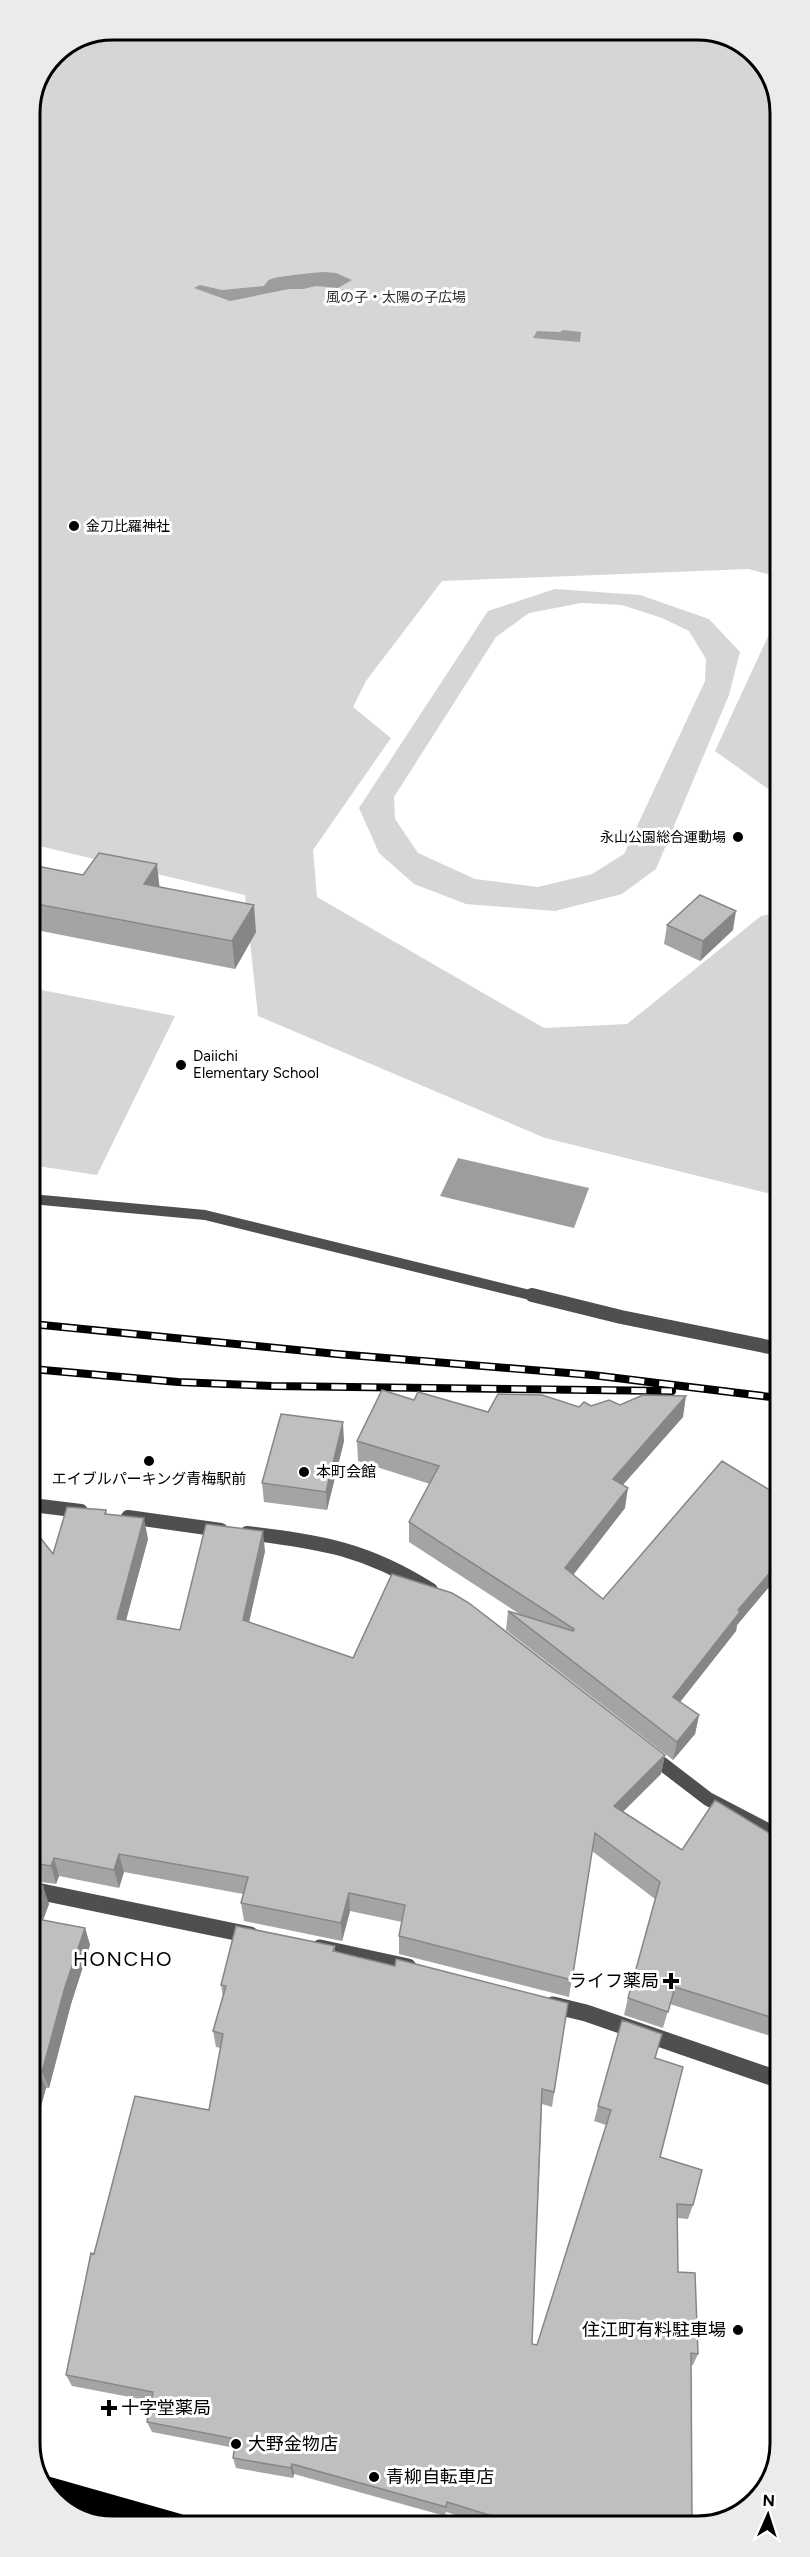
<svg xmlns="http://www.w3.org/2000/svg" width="810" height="2557" viewBox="0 0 810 2557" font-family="Figtree,'Noto Sans JP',sans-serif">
<rect width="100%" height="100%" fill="#fff"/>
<path fill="#d6d6d6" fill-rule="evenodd" d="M 113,30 L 702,30 L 751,50 L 777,92 L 778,577 L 749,569 L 442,581 L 366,681 L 353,707 L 391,738 L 313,850 L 317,897 L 544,1028 L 627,1024 L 761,916 L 778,912 L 779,1196 L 545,1138 L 258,1016 L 245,895 L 31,844 L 30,108 L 55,54 Z
M 555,589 L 640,595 L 709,619 L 740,652 L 729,695 L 656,869 L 622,894 L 555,911 L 466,904 L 414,884 L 379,853 L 359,808 L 488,611 ZM 581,603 L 622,605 L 662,618 L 689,631 L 706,659 L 705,681 L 624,854 L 592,874 L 538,887 L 475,879 L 418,853 L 395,819 L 394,797 L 496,637 L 529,613 Z
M 777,617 L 778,617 L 778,796 L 715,751 Z
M 31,988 L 175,1016 L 97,1175 L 31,1165 Z"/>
<path fill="#9d9d9d" d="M 324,272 L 336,273 L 352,280 L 338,288 L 316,286 L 303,289 L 289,289 L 230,301 L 194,288 L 200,285 L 222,290 L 264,286 C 266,283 268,280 271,279 C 273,277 318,272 324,272 Z
M 563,330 L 581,332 L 580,342 L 533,338 L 537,331 L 560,332 Z
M 458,1158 L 589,1188 L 574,1228 L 440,1196 Z"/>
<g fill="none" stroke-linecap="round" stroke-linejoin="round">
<path stroke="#4f4f4f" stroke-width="10" d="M 31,1199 L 205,1215 L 538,1297"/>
<path stroke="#4f4f4f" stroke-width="14" d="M 532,1295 L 621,1317 L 779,1349
M 32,1505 L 81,1511
M 128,1517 L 221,1530
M 247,1533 C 321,1542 367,1549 431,1590
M 652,1756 L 708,1799 L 779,1836"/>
<path stroke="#4f4f4f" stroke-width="17" d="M 32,1890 L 250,1935
M 320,1948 L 408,1967
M 553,2005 L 586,2013 L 780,2080"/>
<path fill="#000" fill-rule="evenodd" d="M 47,2476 L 181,2514 L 189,2518 L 193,2526 L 142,2527 L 56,2502 L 41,2479 Z"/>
<defs>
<path id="rail" d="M 32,1324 L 337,1354 L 592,1375 L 779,1398
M 32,1369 L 178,1382 L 272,1386 L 672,1391"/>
</defs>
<use href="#rail" stroke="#000" stroke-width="8"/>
<use href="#rail" stroke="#fff" stroke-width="5" stroke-dasharray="15" stroke-linecap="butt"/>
</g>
<path fill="#a4a4a4" d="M 31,865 L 83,875 L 160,887 L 256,932 L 235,969 L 31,929 Z
M 667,925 L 733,930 L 700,961 L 664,944 Z
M 414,1400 L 488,1412 L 591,1406 L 683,1417 L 623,1485 L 625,1508 L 573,1575 L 603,1599 L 771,1491 L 779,1473 L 779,1575 L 737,1625 L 736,1631 L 680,1702 L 699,1715 L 695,1734 L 673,1760 L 506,1630 L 508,1611 L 521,1615 L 409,1542 L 409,1522 L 430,1484 L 358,1461 L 357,1441 Z
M 344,1441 L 327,1510 L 264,1502 L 262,1483 Z
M 106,1510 L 107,1514 L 148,1539 L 126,1620 L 180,1630 L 265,1551 L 249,1622 L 353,1658 L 665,1755 L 661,1774 L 623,1812 L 682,1850 L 774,1836 L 779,1833 L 780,2039 L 670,2004 L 663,2028 L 624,2015 L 628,1998 L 655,1899 L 592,1851 L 569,1997 L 399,1954 L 399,1936 L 402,1922 L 350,1911 L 342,1941 L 244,1921 L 241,1903 L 243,1894 L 124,1872 L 119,1888 L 59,1876 L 56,1884 L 32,1881 L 32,1527 L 53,1554 Z
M 779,1707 L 779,1742 L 769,1737 L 774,1718 Z
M 32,1884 L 49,1904 L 43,1920 L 85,1928 L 90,1945 L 71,2004 L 49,2088 L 46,2088 L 32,2139 Z
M 335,1946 L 335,1952 L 395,1966 L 568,2003 L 552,2107 L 542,2104 L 532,2344 L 537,2345 L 606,2125 L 594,2121 L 598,2106 L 655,2058 L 660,2157 L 693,2205 L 688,2219 L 677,2218 L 678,2272 L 698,2354 L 693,2365 L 691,2365 L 692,2524 L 490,2525 L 446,2512 L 445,2516 L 294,2474 L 293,2478 L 236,2468 L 233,2458 L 235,2448 L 152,2432 L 147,2422 L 151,2401 L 72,2386 L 66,2375 L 94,2254 L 209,2110 L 221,2048 L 216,2047 L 213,2031 L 223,1997 L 221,1985 Z"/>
<path fill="#868686" d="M 157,864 L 160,891 L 144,884 Z
M 254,905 L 256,932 L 235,969 L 232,941 Z
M 736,911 L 733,930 L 700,961 L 703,941 Z
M 686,1396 L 683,1417 L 610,1499 L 613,1479 Z
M 343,1422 L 344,1441 L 327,1510 L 326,1492 Z
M 628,1488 L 625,1508 L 563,1588 L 565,1568 Z
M 144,1518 L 148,1539 L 121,1639 L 117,1619 Z
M 263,1531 L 265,1551 L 245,1640 L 243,1620 Z
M 779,1562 L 779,1575 L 737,1625 L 736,1631 L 669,1716 L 673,1697 L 738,1610 Z
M 699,1715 L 695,1734 L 673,1760 L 677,1742 Z
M 665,1755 L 661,1774 L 610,1824 L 614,1806 Z
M 119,1854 L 124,1872 L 119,1888 L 114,1870 Z
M 54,1858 L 59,1876 L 56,1884 L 51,1866 Z
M 43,1886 L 49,1904 L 37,1936 L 32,1922 L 32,1915 Z
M 349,1893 L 350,1911 L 342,1941 L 341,1923 Z
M 85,1928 L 90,1945 L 71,2004 L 49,2088 L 42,2072 L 65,1987 Z
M 40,2072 L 46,2088 L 32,2139 L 32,2099 Z
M 292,2464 L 294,2474 L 293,2478 L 291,2468 Z"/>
<path fill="#bfbfbf" stroke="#868686" stroke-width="1.5" d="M 99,853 L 157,864 L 144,884 L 254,905 L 232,941 L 31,903 L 31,865 L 83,875 Z
M 700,895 L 736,911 L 703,941 L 667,925 Z
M 382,1390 L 414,1400 L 418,1392 L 488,1412 L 498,1394 L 542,1395 L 579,1407 L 584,1402 L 591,1406 L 609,1400 L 620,1405 L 643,1395 L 686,1396 L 613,1479 L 628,1488 L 565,1568 L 603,1599 L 722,1461 L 771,1491 L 779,1473 L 779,1562 L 738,1610 L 740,1612 L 673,1697 L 699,1715 L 677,1742 L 508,1611 L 573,1631 L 574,1629 L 409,1522 L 439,1466 L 357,1441 Z
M 281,1414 L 343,1422 L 326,1492 L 262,1483 Z
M 67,1507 L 106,1510 L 105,1514 L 144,1518 L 117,1619 L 180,1630 L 206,1524 L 263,1531 L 243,1620 L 353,1658 L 392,1574 L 452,1593 L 469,1603 L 665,1755 L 614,1806 L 682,1850 L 715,1800 L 774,1836 L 776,1832 L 779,1833 L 780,2020 L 675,1987 L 668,2012 L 628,1998 L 660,1882 L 595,1833 L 572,1980 L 399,1936 L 405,1905 L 349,1893 L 341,1923 L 241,1903 L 248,1877 L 119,1854 L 114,1870 L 54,1858 L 51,1866 L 32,1863 L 32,1527 L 53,1554 Z
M 779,1707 L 779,1720 L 774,1718 Z
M 32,1884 L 43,1886 L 32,1915 Z
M 32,1918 L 85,1928 L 65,1987 L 42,2072 L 40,2072 L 32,2099 Z
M 236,1926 L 335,1946 L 333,1951 L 395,1966 L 396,1959 L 568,2003 L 554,2092 L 542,2089 L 532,2344 L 537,2345 L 611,2110 L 598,2106 L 622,2020 L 662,2034 L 655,2058 L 683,2067 L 660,2157 L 702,2170 L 693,2205 L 677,2204 L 678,2272 L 695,2273 L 698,2354 L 691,2353 L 692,2524 L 521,2525 L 447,2502 L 446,2507 L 292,2464 L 291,2468 L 233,2458 L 236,2439 L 147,2422 L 153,2392 L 66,2375 L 91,2253 L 94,2254 L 135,2096 L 209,2110 L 223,2034 L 213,2031 L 226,1986 L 221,1985 Z"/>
<g fill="#000" stroke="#fff" stroke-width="2">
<circle cx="74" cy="526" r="6"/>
<circle cx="738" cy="837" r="6"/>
<circle cx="181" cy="1065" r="6"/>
<circle cx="149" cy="1461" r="6"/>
<circle cx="304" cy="1472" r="6"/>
<path d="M668 1972h6v6h6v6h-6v6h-6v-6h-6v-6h6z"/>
<circle cx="738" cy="2330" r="6"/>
<path d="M106 2399h6v6h6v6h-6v6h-6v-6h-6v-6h6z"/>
<circle cx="236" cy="2444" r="6"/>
<circle cx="374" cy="2477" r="6"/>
</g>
<g text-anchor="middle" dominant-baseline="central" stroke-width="6" stroke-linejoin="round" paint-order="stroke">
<g font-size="14" fill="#2d2d2d" stroke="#fff">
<text x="396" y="297">風の子・太陽の子広場</text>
</g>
<g font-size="14" fill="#000" stroke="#fff" text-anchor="start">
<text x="86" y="526">金刀比羅神社</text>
<text x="726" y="837" text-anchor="end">永山公園総合運動場</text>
</g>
<g font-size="15" fill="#000" stroke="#fff" text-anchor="start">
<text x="193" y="1056">Daiichi<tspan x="193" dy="17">Elementary School</tspan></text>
<text x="316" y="1472">本町会館</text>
<text x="149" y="1479" text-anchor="middle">エイブルパーキング青梅駅前</text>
</g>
<g font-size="18" fill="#000" stroke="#fff" text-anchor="start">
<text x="659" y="1981" text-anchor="end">ライフ薬局</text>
<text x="726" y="2330" text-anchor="end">住江町有料駐車場</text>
<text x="121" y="2408">十字堂薬局</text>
<text x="248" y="2444">大野金物店</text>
<text x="386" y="2477">青柳自転車店</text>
</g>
<g font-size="20" letter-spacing="1.5" fill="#000" stroke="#fff">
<text x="123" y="1959">HONCHO</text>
</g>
</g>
<path d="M0 0H810V2557H0ZM113 40H697A73 73 0 0 1 770 113V2443A73 73 0 0 1 697 2516H113A73 73 0 0 1 40 2443V113A73 73 0 0 1 113 40Z" fill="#ebebeb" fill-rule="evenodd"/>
<path fill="none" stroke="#000" stroke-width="3" d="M113 40H697A73 73 0 0 1 770 113V2443A73 73 0 0 1 697 2516H113A73 73 0 0 1 40 2443V113A73 73 0 0 1 113 40Z"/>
<g transform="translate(768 2515) rotate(3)" stroke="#ffffff" stroke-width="4.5" paint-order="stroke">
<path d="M0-4.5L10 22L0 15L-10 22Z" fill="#000000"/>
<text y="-9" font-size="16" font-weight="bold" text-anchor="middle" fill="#000000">N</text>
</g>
</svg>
